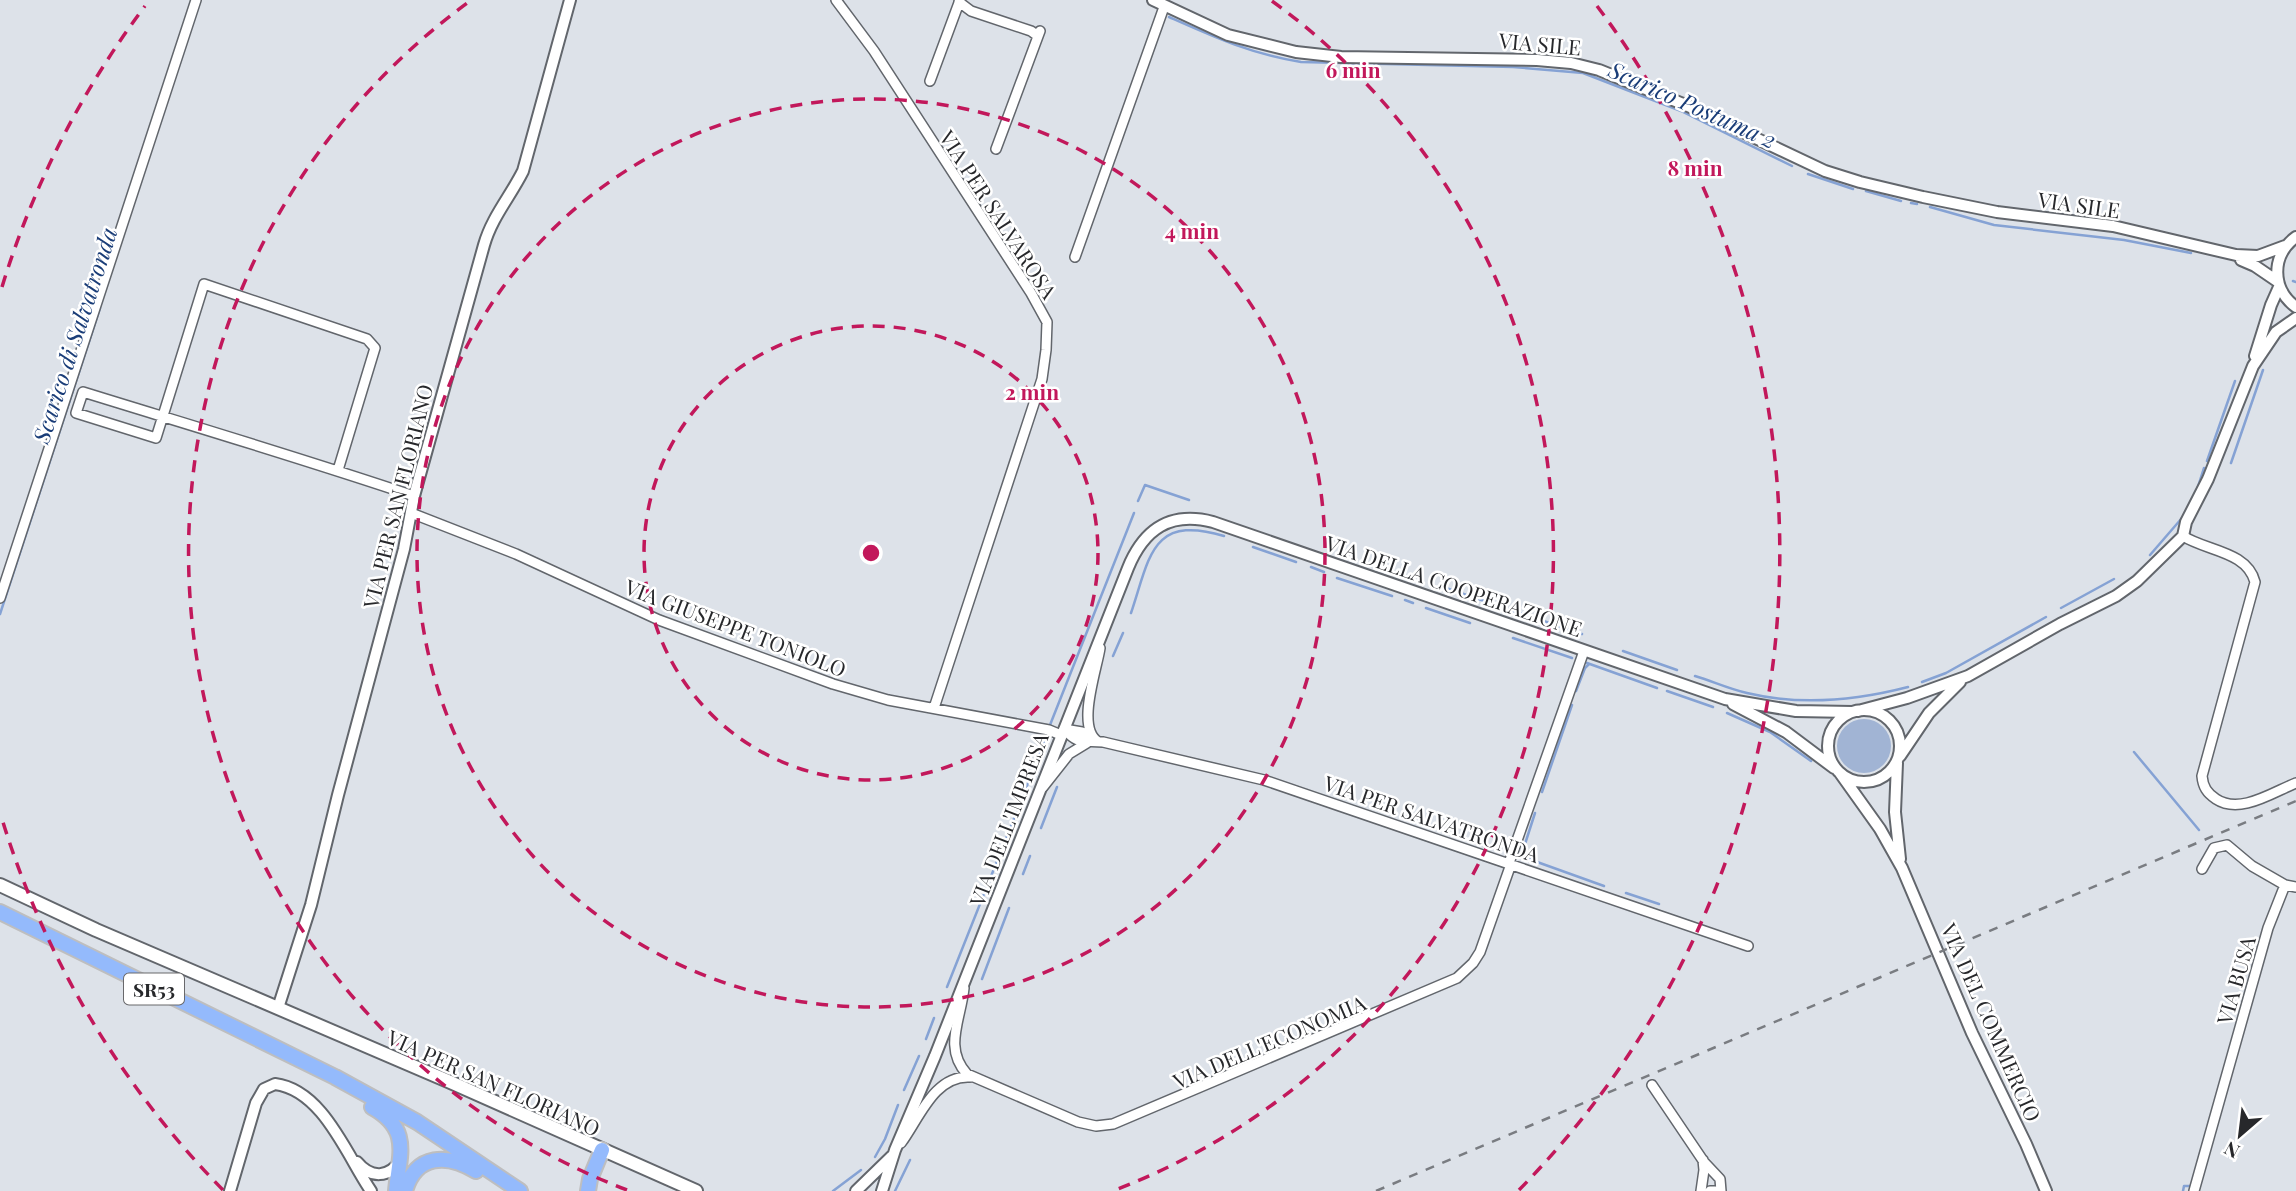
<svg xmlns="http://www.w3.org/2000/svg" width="2296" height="1191" viewBox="0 0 2296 1191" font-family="'Playfair Display',serif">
<rect width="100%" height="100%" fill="#dde2e9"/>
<path fill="#a1b4d4" d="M1837 746a27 27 0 1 1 54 0a27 27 0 1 1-54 0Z"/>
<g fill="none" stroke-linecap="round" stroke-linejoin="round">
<path stroke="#85a2d4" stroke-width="2.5" d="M 1169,17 C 1214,37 1251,54 1301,62 L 1513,67 L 1583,73 L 1681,111 L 1792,166
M 1808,174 L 1853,189
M 1866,191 L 1901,201
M 1911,203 L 1917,204
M 1930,207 L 1994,225 L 2124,240 L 2191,253
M 2293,281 L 2296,282
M 2207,461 L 2235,381
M 2231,463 L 2263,370
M 2197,490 L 2204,468
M 1138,501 L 1145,485 L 1189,500
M 1253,547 L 1296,562
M 2150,555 L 2182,518
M 1311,567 L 1324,572
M 1337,578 L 1392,596
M 1446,588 L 1582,634
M 1405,600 L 1413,603
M 1426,608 L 1470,623
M 2061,608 L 2114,579
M 1131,613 C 1150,557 1151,514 1224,536
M 0,614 L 100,308
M 1513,638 L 1572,658
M 1623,651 L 1677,670
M 1113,656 L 1123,633
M 1587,663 L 1657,688
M 1695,676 C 1712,681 1729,689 1747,693 C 1801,706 1854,701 1908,687
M 1922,682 L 1946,673 L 2046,617
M 1576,691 L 1585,668 L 1589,664
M 1667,691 L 1713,707
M 1727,713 L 1770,732 L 1811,761
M 1050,725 L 1134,513
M 2134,752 L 2199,830
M 1542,792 L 1572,705
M 1535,813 L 1525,844 L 1526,858 L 1604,886
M 1041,828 L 1057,787
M 1023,874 L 1030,856
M 1626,893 L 1659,904
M 982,979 L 1009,908
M 947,987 L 1046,738
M 926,1039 L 934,1018
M 904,1090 L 919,1056
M 875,1157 L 885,1139 L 898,1105
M 833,1191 L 861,1170
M 895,1191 L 910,1160
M 2183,1191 L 2184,1186 L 2191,1186"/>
<defs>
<path id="minor" d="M 836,0 L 874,51 L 1031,293 L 1047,322 L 1046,350 L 1042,379 L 934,708
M 959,2 L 971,11 L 1031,31 L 1038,36
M 930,81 L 960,0
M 996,149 L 1040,31
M 1075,257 L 1164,7
M 338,470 L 375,348 L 367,339 L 204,284 L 166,406 L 156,438 L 76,413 L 83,392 C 193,426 304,459 414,496
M 411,513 L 516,554 L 659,620 L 833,684 L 888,700 L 1049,730 L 1061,735
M 2183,536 C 2206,551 2247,551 2255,582 L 2202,776 C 2203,787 2207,793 2216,799 C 2240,815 2273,792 2296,783
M 0,598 L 196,0
M 1064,729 C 1079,746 1084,740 1103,742 L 1264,780 L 1748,946
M 1064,729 L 1082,732 L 1093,738
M 1099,742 C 1075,730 1097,669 1100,648
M 1043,787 L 1069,754 L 1087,743
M 1509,863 L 1584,651
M 2285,885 L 2296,887
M 964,988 C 961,1019 943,1048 967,1074 L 1078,1122 L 1096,1126 L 1113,1124 L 1457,978 L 1473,963 L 1480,952 L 1511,864
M 1652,1085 L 1704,1162 L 1720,1179 L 1721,1191
M 901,1143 C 919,1119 934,1075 970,1077
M 1701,1191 L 1704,1170 L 1703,1160
M 1710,1191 L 1715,1191
M 2194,1191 L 2268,928 L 2285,885 L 2252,866 L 2227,845 L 2214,848 L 2202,869"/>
<path id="tertiary" d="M 1153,0 L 1228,35 L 1296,52 L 1341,57 L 1537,60 L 1571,63 L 1599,70 L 1688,106 L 1825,171 L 1860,182 L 1923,197 L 1997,212 L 2113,226 L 2236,255 L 2258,256 L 2285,246
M 2296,237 C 2271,255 2271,289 2296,307
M 2241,260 L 2255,266 L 2277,281
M 2255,356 L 2271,305 L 2279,287
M 1733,704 L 1786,732 L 1834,768
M1828 746a36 36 0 1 1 72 0a36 36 0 1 1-72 0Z
M 1858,711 L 1907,698 L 1968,676 L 2060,624 L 2116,596 L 2137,581 L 2183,536 L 2186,522 L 2208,479 L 2253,366 L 2276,332 L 2296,318
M 1900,756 L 1929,713 L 1960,682
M 1897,763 L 1895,812 L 1900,859
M 1840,773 L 1880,829 L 1902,868 L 1972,1033 L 2026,1144 L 2046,1191
M 278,1008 L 311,905 L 338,795 L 404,549 L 414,496 L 484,245 C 492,217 510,197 523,171 L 570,0
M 357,1162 C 371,1179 389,1178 401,1160
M 230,1191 L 256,1103 L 264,1089 L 275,1084 C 323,1090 347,1156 371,1191
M 856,1191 L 892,1156
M 882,1191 L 895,1150 L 935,1056 L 1128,568 C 1144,529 1170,511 1213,522 L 1725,699 L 1796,711 L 1852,712"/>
<path id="secondary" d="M 0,885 L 96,930 L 448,1081 L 696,1191"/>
<path id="primary" d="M 0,912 L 335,1077 L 417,1122 L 520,1191
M 372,1107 C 412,1129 399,1155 396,1191
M 405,1191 C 416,1153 448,1154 476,1171
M 588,1191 L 590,1179 L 602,1150"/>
</defs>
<use href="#minor" stroke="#62666c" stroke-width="12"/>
<use href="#tertiary" stroke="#62666c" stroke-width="14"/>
<use href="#secondary" stroke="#62666c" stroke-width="16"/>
<use href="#primary" stroke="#bebebf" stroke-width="18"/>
<use href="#minor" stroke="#fff" stroke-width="9"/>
<use href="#tertiary" stroke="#fff" stroke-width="10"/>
<use href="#secondary" stroke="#fff" stroke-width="12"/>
<use href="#primary" stroke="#94bafc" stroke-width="14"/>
<path stroke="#797c81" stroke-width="2.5" stroke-dasharray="9 9" stroke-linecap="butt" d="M 1376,1191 L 2296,801"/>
</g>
<g fill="none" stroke="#c2185b" stroke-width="3.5" stroke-dasharray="12 9">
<circle cx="871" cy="553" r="227"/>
<circle cx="871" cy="553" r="454"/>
<path d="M627 1190A682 682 0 0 1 470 1M1272 1A682 682 0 0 1 1115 1190"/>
<path d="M223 1190A909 909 0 0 1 2 819M2 287A909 909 0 0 1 145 6M1597 6A909 909 0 0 1 1519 1190"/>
</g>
<g text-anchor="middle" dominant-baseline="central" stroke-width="5" stroke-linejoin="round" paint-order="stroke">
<rect fill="#fff" stroke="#68686b" stroke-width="2" x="124" y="973.5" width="60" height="31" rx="5"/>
<g font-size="19" font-weight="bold" fill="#27282b">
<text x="154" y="989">SR53</text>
</g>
<g font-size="21" fill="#27282b" stroke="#fff">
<text transform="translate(1540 43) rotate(5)">VIA SILE</text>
<text transform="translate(2079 204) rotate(8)">VIA SILE</text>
<text transform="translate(999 214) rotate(57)">VIA PER SALVAROSA</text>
<text transform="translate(397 496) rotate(-76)">VIA PER SAN FLORIANO</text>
<text transform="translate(1454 585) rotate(19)">VIA DELLA COOPERAZIONE</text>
<text transform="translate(736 627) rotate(21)">VIA GIUSEPPE TONIOLO</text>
<text transform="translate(1432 818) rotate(19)">VIA PER SALVATRONDA</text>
<text transform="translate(1008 819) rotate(-69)">VIA DELL'IMPRESA</text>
<text transform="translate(2235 980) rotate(-74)">VIA BUSA</text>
<text transform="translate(1992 1022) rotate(66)">VIA DEL COMMERCIO</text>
<text transform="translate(1269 1041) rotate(-23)">VIA DELL'ECONOMIA</text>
<text transform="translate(494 1082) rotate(24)">VIA PER SAN FLORIANO</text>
</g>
<g font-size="23" font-style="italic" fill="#1a3d78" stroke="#fff">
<text transform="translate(1693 104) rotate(24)">Scarico Postuma 2</text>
<text transform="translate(74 335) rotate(-72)">Scarico di Salvatronda</text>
</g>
</g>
<circle cx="871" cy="553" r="10" fill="#c2185b" stroke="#fff" stroke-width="3.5"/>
<g font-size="21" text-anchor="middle" font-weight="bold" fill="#c2185b" stroke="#fff" stroke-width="5" stroke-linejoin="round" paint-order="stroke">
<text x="1353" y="78">6 min</text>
<text x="1695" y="176">8 min</text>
<text x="1192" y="239">4 min</text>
<text x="1032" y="400">2 min</text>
</g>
<g transform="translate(2240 1135) rotate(208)" stroke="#ffffff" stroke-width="5" paint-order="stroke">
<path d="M0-5L12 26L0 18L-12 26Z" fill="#27282b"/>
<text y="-10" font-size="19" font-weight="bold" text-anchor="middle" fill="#27282b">N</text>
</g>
</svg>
